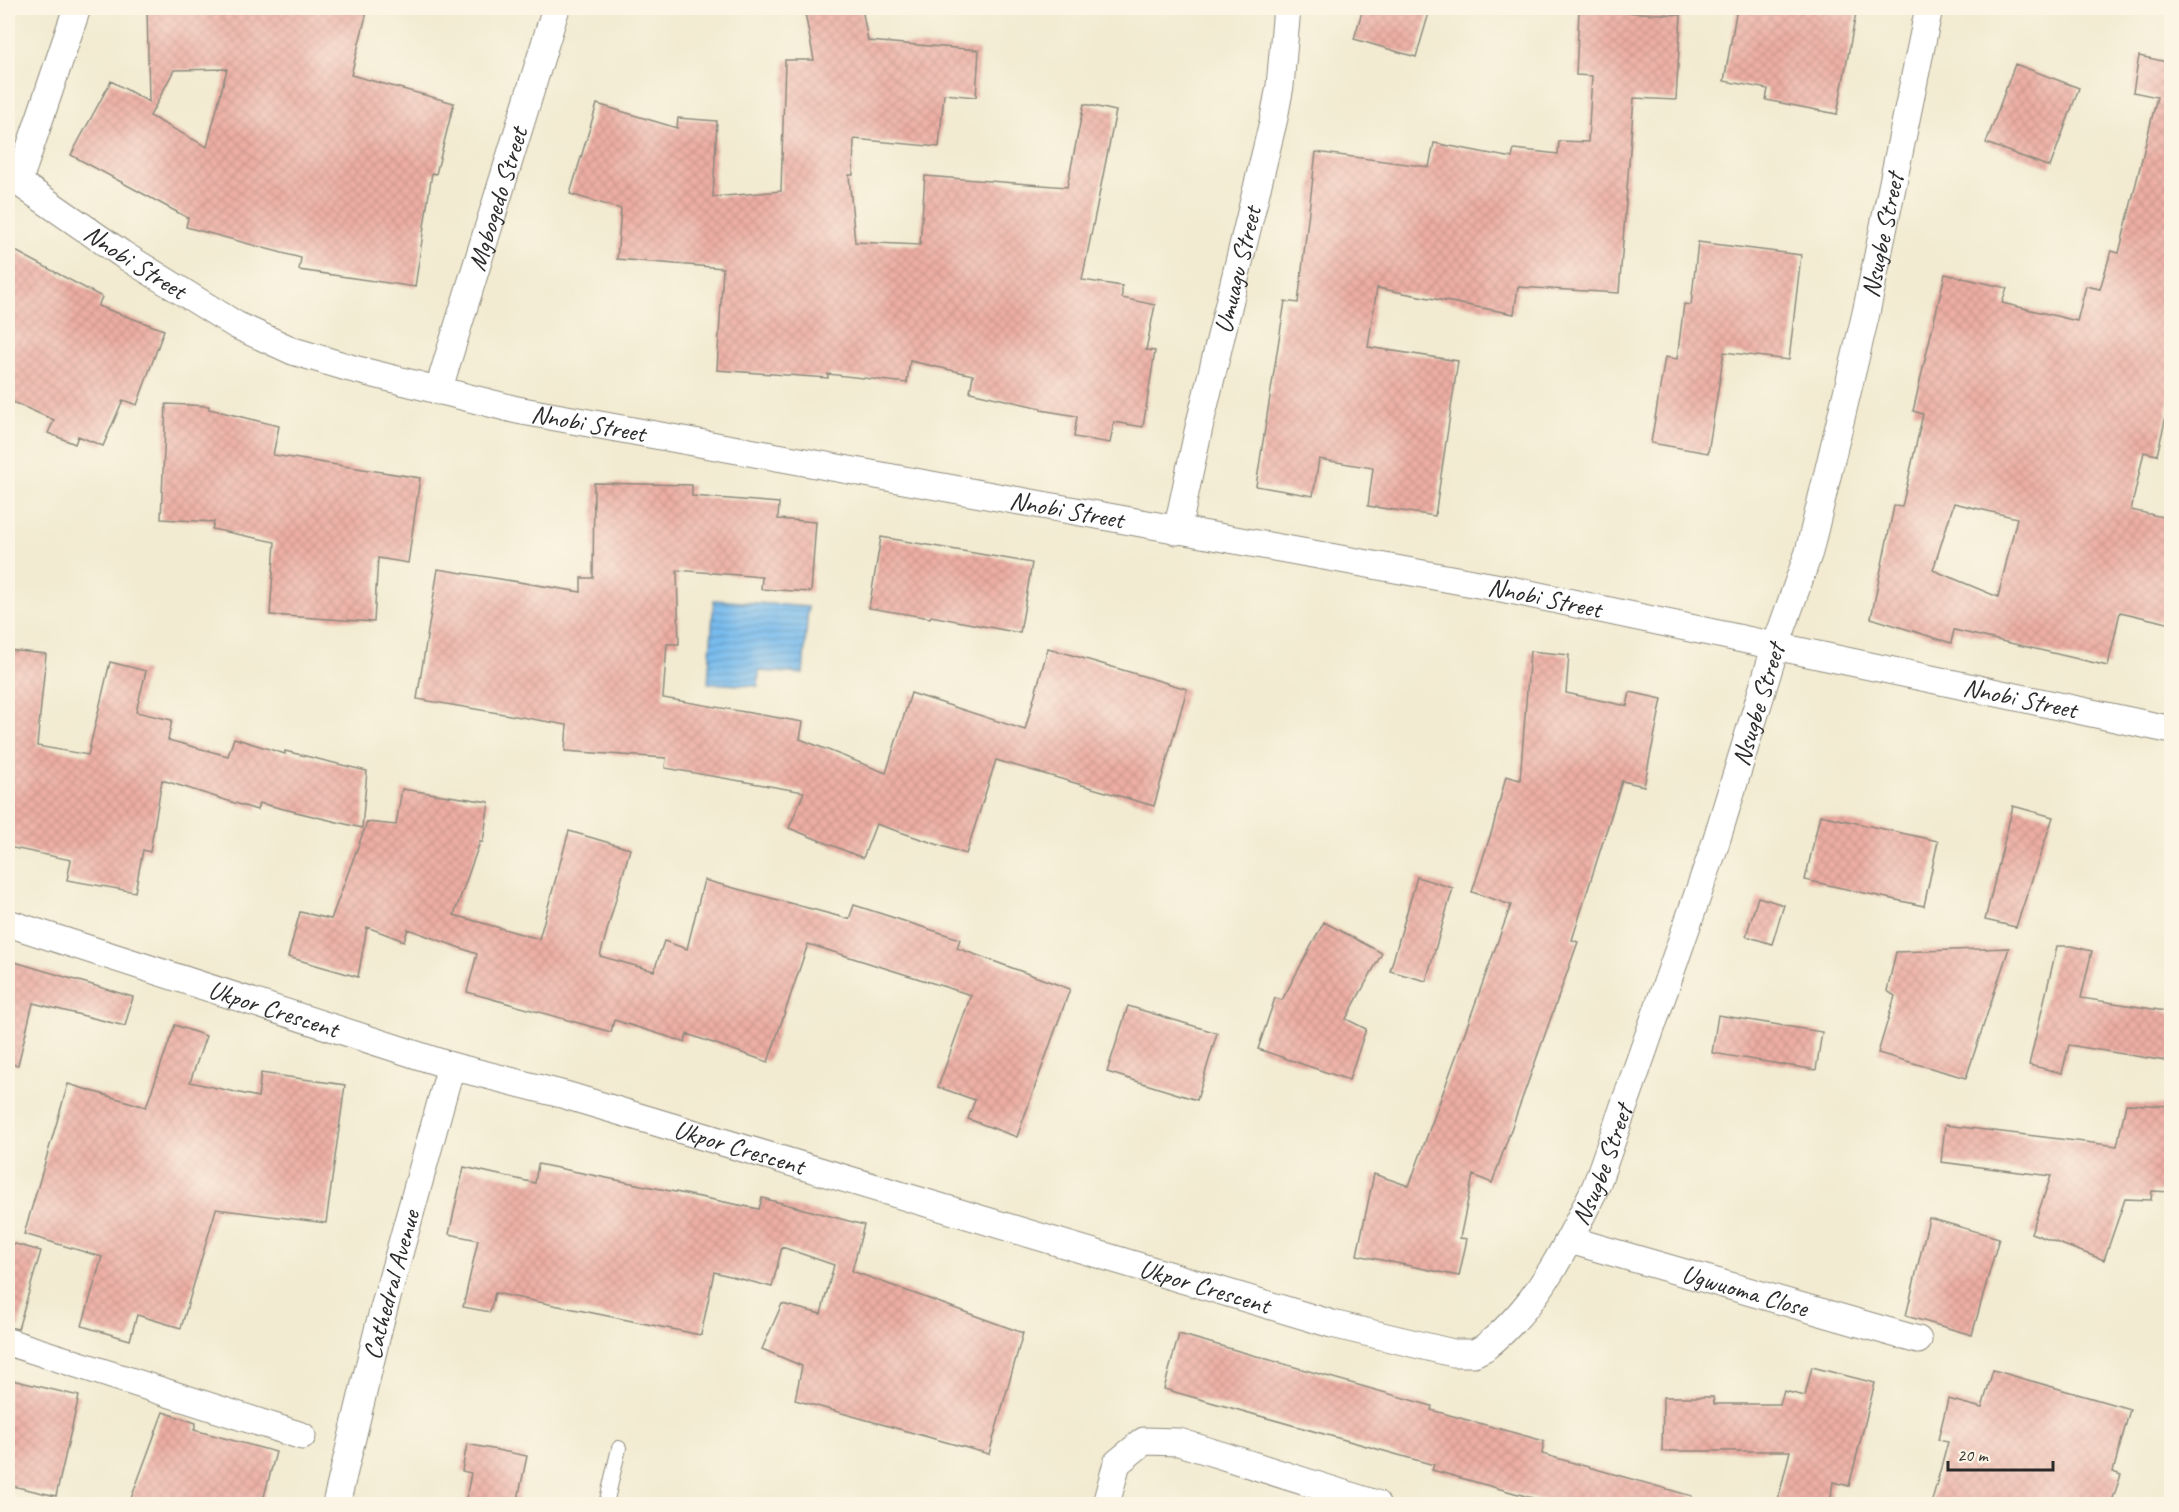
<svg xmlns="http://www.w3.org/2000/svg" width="2179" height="1512" viewBox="0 0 2179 1512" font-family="Caveat,sans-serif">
<defs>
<pattern id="water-rules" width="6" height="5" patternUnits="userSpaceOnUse" patternTransform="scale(1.5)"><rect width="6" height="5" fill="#78bcee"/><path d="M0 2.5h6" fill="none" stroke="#6399c1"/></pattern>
<pattern id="building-cross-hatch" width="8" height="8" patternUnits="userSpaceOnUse" patternTransform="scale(1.5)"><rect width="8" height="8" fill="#edaea4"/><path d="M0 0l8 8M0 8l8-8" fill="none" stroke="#cb968d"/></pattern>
</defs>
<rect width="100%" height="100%" fill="#fcf5e5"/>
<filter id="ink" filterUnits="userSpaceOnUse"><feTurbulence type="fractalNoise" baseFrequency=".0167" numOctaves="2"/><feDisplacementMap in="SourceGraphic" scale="12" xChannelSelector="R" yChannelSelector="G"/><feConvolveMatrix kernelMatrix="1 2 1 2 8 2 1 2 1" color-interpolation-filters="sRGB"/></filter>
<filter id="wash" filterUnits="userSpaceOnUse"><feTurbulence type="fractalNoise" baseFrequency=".008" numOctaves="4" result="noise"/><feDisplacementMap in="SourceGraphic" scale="24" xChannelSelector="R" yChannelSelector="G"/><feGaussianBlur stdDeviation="1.35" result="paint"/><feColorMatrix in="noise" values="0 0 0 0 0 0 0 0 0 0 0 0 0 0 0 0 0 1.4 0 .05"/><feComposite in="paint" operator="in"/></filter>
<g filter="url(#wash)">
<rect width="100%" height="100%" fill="#f2ebd1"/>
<path fill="url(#water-rules)" stroke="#52748c" stroke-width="1.5" d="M 714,600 L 808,607 L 803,674 L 759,671 L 758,686 L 708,683 Z"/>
<g id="blocks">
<path fill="url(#building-cross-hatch)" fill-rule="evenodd" d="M 147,8 L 368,8 L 351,75 L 454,103 L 436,174 L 432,173 L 415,287 L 299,270 L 301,258 L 186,227 L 188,218 L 71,155 L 111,81 L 149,102 ZM 227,69 L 207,147 L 150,116 L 174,70 Z
M 804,8 L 862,8 L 868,41 L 979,50 L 976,97 L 944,94 L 939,147 L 854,139 L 853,175 L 849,175 L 855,242 L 920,245 L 925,176 L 1067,187 L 1084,104 L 1116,111 L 1082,280 L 1122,286 L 1122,298 L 1155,305 L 1146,350 L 1155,351 L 1143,427 L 1114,422 L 1110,443 L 1074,437 L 1077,416 L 1041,410 L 1041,408 L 970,392 L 973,375 L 910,361 L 907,383 L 828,374 L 828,378 L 717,370 L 723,268 L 617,259 L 621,209 L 570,194 L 597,104 L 677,128 L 678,118 L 717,121 L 713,197 L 781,191 L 785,60 L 814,60 Z
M 1363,8 L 1411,8 L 1429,13 L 1416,57 L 1354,39 Z
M 1737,8 L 1857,8 L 1837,114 L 1766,100 L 1768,89 L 1724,81 Z
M 1579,10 L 1681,15 L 1676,100 L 1634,98 L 1619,293 L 1518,287 L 1514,314 L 1377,288 L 1368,347 L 1458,361 L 1435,516 L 1368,506 L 1373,468 L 1319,459 L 1313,496 L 1256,486 L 1285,301 L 1298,303 L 1316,152 L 1429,167 L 1434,143 L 1512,158 L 1514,149 L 1558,154 L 1559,141 L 1588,142 L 1592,76 L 1576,75 Z
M 2139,56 L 2172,63 L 2172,391 L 2157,455 L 2144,452 L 2131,510 L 2172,519 L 2172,624 L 2120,612 L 2108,666 L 1954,630 L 1951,643 L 1871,618 L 1894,506 L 1902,507 L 1923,414 L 1913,411 L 1945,274 L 2007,288 L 2002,303 L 2077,321 L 2086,286 L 2100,289 L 2111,251 L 2119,253 L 2157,97 L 2133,92 ZM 1954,503 L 2017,518 L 1998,597 L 1933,570 Z
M 2015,64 L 2079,88 L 2050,167 L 1986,143 Z
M 1698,242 L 1801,255 L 1789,360 L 1724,352 L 1708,453 L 1651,443 L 1665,357 L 1677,359 L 1684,304 L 1691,305 Z
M 8,247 L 102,297 L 98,306 L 164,330 L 137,405 L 123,400 L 103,446 L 78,436 L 75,444 L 48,433 L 54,420 L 8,400 Z
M 166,404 L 209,406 L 209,409 L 279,426 L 273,455 L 420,478 L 408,563 L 378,558 L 374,622 L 270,615 L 275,542 L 212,529 L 214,522 L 161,519 Z
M 594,483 L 692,485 L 692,496 L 779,503 L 778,519 L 816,522 L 811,592 L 761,589 L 762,577 L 677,570 L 679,644 L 667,644 L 663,698 L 803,722 L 800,739 L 886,773 L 911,693 L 1025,730 L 1048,648 L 1187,689 L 1154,806 L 996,760 L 966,854 L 876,824 L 863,858 L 789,828 L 804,792 L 665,768 L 666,758 L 565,751 L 567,725 L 417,699 L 438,569 L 581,592 L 581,578 L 593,578 Z
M 881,537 L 1032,563 L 1020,633 L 931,616 L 930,618 L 869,608 Z
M 8,650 L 46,654 L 37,746 L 88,755 L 110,662 L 146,671 L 136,712 L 172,720 L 168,740 L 228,756 L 234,738 L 285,754 L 285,751 L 367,771 L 362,828 L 259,803 L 257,810 L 162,780 L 150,852 L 143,850 L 135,892 L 67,880 L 71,860 L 8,847 Z
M 1530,651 L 1569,655 L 1566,693 L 1627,706 L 1630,692 L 1662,699 L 1644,786 L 1622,781 L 1572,940 L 1578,942 L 1492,1183 L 1473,1175 L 1460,1238 L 1467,1239 L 1459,1276 L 1357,1255 L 1374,1174 L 1409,1186 L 1511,905 L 1472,892 L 1493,827 L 1506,776 L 1520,780 Z
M 402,789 L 489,802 L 483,842 L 480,842 L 454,915 L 539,939 L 569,831 L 630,849 L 600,956 L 654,971 L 664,941 L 687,949 L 704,880 L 849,919 L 854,905 L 960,939 L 957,948 L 1070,989 L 1017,1137 L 968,1119 L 975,1100 L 938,1087 L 971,995 L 808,944 L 768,1062 L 687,1034 L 685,1042 L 614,1020 L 611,1032 L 467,992 L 477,954 L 408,929 L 404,941 L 367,927 L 358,977 L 288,957 L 300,912 L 331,919 L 367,822 L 396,825 Z
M 2013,806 L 2053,817 L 2016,927 L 1985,920 Z
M 1820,815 L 1938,841 L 1924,906 L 1805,880 Z
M 1417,877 L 1453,888 L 1426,981 L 1390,971 Z
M 1758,897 L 1784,905 L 1772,944 L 1746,936 Z
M 1324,922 L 1382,953 L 1346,1019 L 1366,1029 L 1349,1080 L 1258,1049 L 1275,998 L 1282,1000 Z
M 2057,946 L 2071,946 L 2092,951 L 2081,998 L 2172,1012 L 2172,1062 L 2069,1045 L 2062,1073 L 2029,1065 Z
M 2009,948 L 1966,1078 L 1878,1053 L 1895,996 L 1887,991 L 1896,952 Z
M 8,960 L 133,997 L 125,1026 L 33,1003 L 18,1065 L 8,1064 Z
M 1128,1006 L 1217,1033 L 1197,1100 L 1107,1072 Z
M 1718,1015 L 1822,1032 L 1816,1070 L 1712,1053 Z
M 175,1025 L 206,1036 L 190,1082 L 258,1097 L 261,1073 L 345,1085 L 326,1223 L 216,1209 L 181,1328 L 137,1315 L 130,1340 L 82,1326 L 102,1257 L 24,1234 L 68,1084 L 146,1107 Z
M 2126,1104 L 2172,1106 L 2172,1192 L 2152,1191 L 2151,1200 L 2125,1199 L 2104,1260 L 2031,1233 L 2051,1176 L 1941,1162 L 1945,1125 L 2117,1146 Z
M 538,1164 L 759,1209 L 762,1198 L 864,1225 L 852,1271 L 1023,1333 L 989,1454 L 795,1400 L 802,1366 L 762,1349 L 782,1304 L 821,1314 L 834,1265 L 782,1247 L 772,1287 L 714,1272 L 701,1335 L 495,1293 L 490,1312 L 463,1307 L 478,1240 L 449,1234 L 464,1167 L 535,1183 Z
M 1929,1218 L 1999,1238 L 1972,1335 L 1906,1316 Z
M 8,1242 L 41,1251 L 18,1329 L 8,1327 Z
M 1179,1334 L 1432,1406 L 1431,1410 L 1544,1441 L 1542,1454 L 1692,1496 L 1691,1504 L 1554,1504 L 1432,1470 L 1434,1465 L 1164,1389 Z
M 1812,1367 L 1875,1383 L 1849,1486 L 1833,1482 L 1830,1504 L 1777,1504 L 1790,1451 L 1662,1451 L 1663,1397 L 1713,1397 L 1714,1404 L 1780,1404 L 1784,1391 L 1805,1396 Z
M 1993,1370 L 2130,1409 L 2113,1472 L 2121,1475 L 2111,1504 L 1931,1504 L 1948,1442 L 1938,1440 L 1948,1399 L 1982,1408 Z
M 8,1379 L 79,1396 L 56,1496 L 8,1485 Z
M 163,1412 L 196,1423 L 194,1430 L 276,1452 L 262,1504 L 129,1504 Z
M 467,1444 L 527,1456 L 517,1504 L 465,1504 L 471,1473 L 462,1471 Z"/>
</g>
</g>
<g filter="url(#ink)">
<use href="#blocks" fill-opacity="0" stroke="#8e8b7e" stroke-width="1.5"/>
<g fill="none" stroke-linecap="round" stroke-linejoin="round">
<defs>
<path id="lane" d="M 606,1504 L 619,1448"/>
<g id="street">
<path id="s1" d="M 8,175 L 122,254 L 236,325 L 293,351 L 350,368 L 517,410 L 1506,589 L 2172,730"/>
<path d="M 19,180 L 77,8"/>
<path id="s2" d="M 438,391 L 556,8"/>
<path id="s3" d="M 1177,531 L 1199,427 L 1274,118 L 1280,86 L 1287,8"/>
<path id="s4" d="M 8,923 L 451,1066 L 565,1095 L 1332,1324 L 1453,1353 L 1474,1353 L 1484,1348 C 1538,1306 1567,1246 1596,1186 L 1714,848 L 1775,648 L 1809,552 L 1866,313 L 1929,8"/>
<path id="s5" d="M 1570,1240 L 1918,1340"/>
<path d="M 8,1342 L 302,1436"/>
<path id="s6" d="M 336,1504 L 379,1326 L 451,1066"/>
<path d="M 1106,1504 L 1117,1463 L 1144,1441 L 1179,1442 L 1376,1504"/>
</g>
</defs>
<use href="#lane" stroke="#8e8b7e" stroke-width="16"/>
<use href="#street" stroke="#8e8b7e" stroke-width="29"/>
<use href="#lane" stroke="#fff" stroke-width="14"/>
<use href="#street" stroke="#fff" stroke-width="27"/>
</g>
</g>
<g text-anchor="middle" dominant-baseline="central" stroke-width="4.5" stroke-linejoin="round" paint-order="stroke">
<g font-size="26" fill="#2b2b2b" stroke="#fcf5e5">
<text stroke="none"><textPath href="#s2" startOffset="201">Mgbogedo Street</textPath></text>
<text stroke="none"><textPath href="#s4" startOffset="2733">Nsugbe Street</textPath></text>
<text stroke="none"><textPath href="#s1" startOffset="154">Nnobi Street</textPath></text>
<text stroke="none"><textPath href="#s3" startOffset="268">Umuagu Street</textPath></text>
<text stroke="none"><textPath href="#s1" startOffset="640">Nnobi Street</textPath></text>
<text stroke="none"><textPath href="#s1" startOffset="1126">Nnobi Street</textPath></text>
<text stroke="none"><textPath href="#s1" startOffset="1612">Nnobi Street</textPath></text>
<text stroke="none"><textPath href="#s1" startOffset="2098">Nnobi Street</textPath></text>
<text stroke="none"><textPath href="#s4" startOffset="2247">Nsugbe Street</textPath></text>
<text stroke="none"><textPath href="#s4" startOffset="279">Ukpor Crescent</textPath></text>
<text stroke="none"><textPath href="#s4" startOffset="765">Ukpor Crescent</textPath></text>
<text stroke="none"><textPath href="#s4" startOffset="1761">Nsugbe Street</textPath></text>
<text stroke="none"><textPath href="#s6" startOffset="226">Cathedral Avenue</textPath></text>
<text stroke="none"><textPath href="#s4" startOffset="1251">Ukpor Crescent</textPath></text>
<text stroke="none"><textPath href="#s5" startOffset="182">Ugwuoma Close</textPath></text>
</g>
</g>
<rect width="2179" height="1512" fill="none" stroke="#fcf5e5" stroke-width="30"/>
<path d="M1948 1461v9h105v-9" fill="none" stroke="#2b2b2b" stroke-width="3"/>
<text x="1957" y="1461" font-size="18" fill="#2b2b2b" stroke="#fcf5e5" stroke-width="4.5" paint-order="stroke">20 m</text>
</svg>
